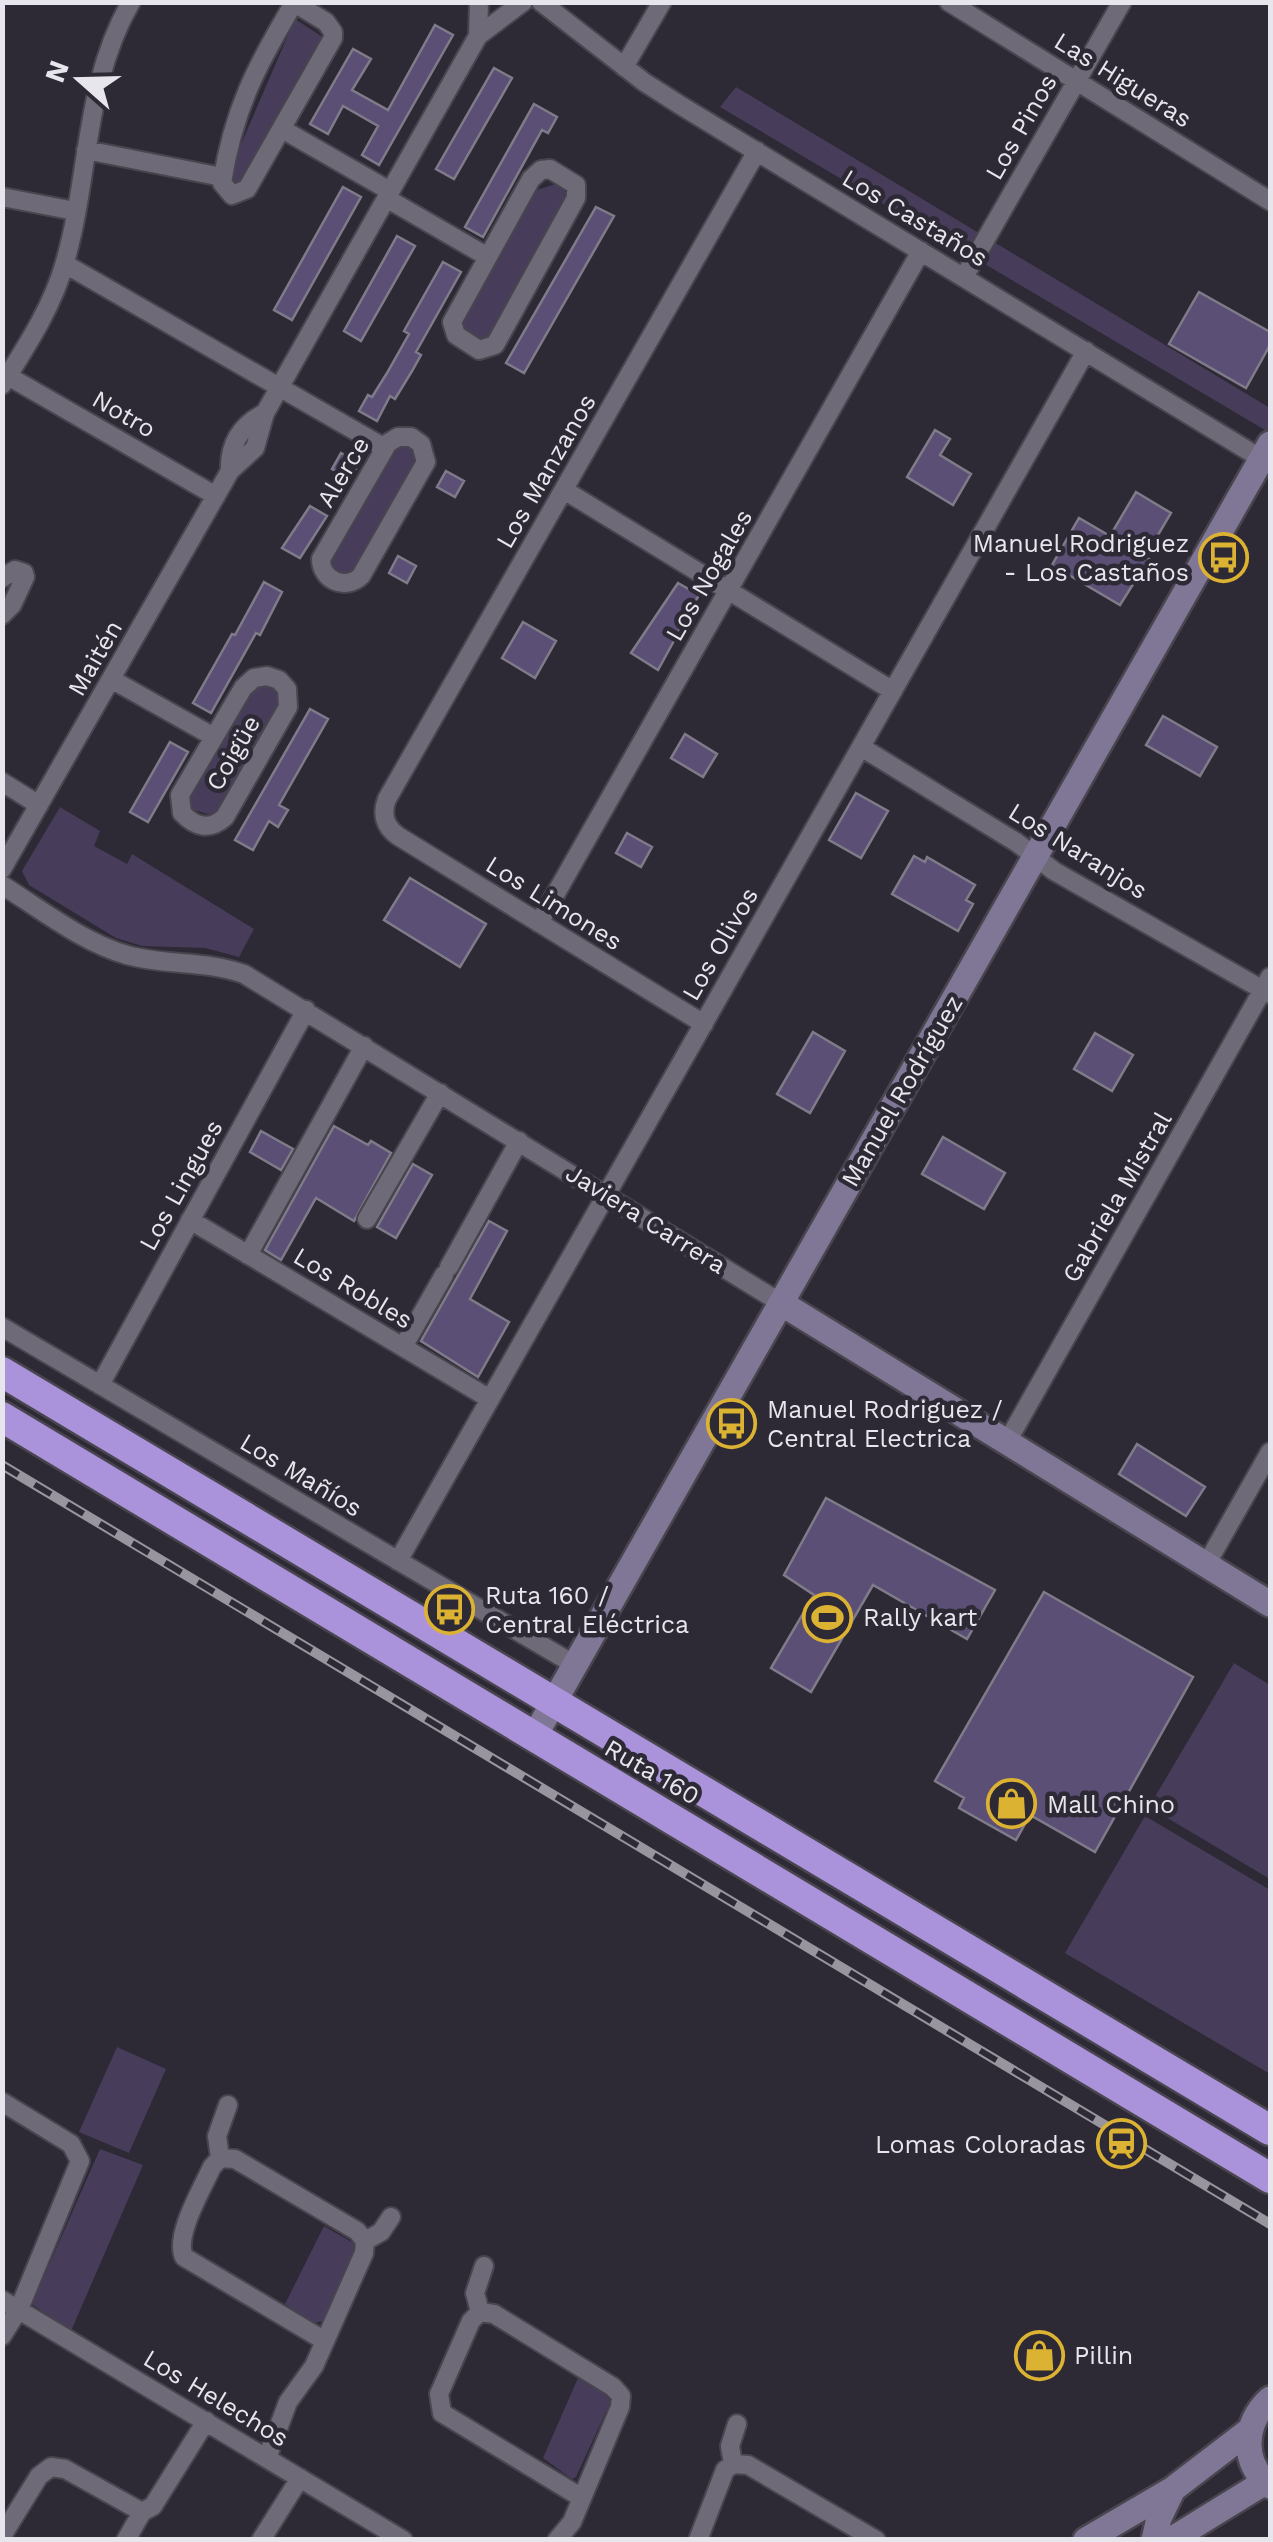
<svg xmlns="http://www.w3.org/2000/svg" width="1273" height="2542" viewBox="0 0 1273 2542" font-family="'Work Sans',sans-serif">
<rect width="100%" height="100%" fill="#2d2935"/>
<path fill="#473d5b" d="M 295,19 L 321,36 L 323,47 L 244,181 L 238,185 L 231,180 L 229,172 Z
M 736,87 L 1270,408 L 1270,433 L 720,107 Z
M 555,184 L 565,190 L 564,204 L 486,340 L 480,344 L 459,327 L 519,213 L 537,190 Z
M 397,442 L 416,449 L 411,476 L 353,572 L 340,575 L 330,569 L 329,559 Z
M 255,685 L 274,685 L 279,695 L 278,708 L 218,810 L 211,815 L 194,810 L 189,803 L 190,794 Z
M 60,807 L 100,831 L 94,846 L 127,864 L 132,854 L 254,929 L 239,957 L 205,948 L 142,946 L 116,938 L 29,885 L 22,871 Z
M 1234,1663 L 1270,1685 L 1270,1879 L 1149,1807 Z
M 1145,1816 L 1270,1890 L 1270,2074 L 1065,1953 Z
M 117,2047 L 166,2069 L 129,2153 L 79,2132 Z
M 100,2149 L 143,2165 L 71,2331 L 32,2304 Z
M 324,2226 L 355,2244 L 355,2252 L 324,2321 L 313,2323 L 285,2304 Z
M 578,2378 L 609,2396 L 610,2403 L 576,2477 L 572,2479 L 543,2458 Z"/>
<path fill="#5b4f75" stroke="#7f7b89" stroke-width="2.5" d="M 435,25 L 453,35 L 379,165 L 362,155 L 378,126 L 343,106 L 328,134 L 310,124 L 353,49 L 371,59 L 352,90 L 388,110 Z
M 494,68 L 512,78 L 454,179 L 436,169 Z
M 534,104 L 557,117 L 548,133 L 542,130 L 483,237 L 465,227 Z
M 343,187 L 361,197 L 292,320 L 274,310 Z
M 596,207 L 614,216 L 524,373 L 506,363 Z
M 397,236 L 415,246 L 361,341 L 344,331 Z
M 443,262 L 461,272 L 416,352 L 421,355 L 412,371 L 395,399 L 390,396 L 377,421 L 359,411 L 368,395 L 372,397 L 387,373 L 409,334 L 404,331 Z
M 1199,292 L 1270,332 L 1270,345 L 1246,388 L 1169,344 Z
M 935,430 L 950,439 L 940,455 L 971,474 L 953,505 L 907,477 Z
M 341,453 L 359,463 L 350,479 L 332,469 Z
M 446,471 L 464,481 L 455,497 L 437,487 Z
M 1136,492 L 1171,513 L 1145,557 L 1149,559 L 1120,605 L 1052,565 L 1079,518 L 1110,536 Z
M 310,506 L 327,516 L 300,558 L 282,548 Z
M 398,556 L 416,566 L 407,583 L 389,573 Z
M 264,582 L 282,592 L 260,635 L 256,633 L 211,713 L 193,703 L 232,634 L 235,635 Z
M 678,583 L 699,595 L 658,670 L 631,653 Z
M 523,622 L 556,641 L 535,678 L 502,658 Z
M 310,709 L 328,719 L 279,805 L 288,810 L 278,827 L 269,821 L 253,850 L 235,840 Z
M 1163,716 L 1217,747 L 1200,776 L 1146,745 Z
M 685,734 L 717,754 L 703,777 L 671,758 Z
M 170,742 L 188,752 L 148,822 L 130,812 Z
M 856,793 L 888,811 L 861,858 L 829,840 Z
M 627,833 L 652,847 L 641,867 L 616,853 Z
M 914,856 L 925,862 L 927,857 L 975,885 L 966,900 L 973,904 L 958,931 L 892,894 Z
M 410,878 L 486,924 L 460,967 L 384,920 Z
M 813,1032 L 845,1051 L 810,1113 L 777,1094 Z
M 1095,1033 L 1133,1055 L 1112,1091 L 1074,1069 Z
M 334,1126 L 368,1145 L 371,1141 L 391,1153 L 354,1221 L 316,1198 L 281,1260 L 265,1250 Z
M 261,1131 L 293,1149 L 281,1170 L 250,1152 Z
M 943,1137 L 1005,1173 L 984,1209 L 922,1174 Z
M 413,1164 L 432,1175 L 396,1238 L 377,1227 Z
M 489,1221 L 507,1231 L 470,1299 L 509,1322 L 478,1377 L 421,1341 Z
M 1137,1444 L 1205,1487 L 1186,1516 L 1119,1474 Z
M 826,1498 L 995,1590 L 967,1639 L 873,1585 L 811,1692 L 771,1668 L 814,1595 L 784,1575 Z
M 1044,1592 L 1193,1677 L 1095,1852 L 1030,1815 L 1016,1840 L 959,1808 L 964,1798 L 935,1781 Z"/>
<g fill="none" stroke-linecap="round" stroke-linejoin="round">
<defs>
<path id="street" d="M 293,2 L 326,22 L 333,32 L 333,38 L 247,189 L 232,195 L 222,183 C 233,110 257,65 294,3
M 541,2 L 644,82 L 680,105 L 1270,464
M 949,2 L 1270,201
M 478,36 L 479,2
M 624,67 L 662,2
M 282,129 L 390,191
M 86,150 L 222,177
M 550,169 L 576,185 L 576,198 L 495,345 L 479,350 L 456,335 L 452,322 L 531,179 L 541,170 Z
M 2,197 L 75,211
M 386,198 L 488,257
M 65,264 L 385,448
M 964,277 L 1122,2
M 8,376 L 216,496
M 2,385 C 26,347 53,306 65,262 C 90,175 84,83 131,2
M 398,437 L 411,437 L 421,444 L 426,462 L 361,576 C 345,591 321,580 321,559 L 388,443 Z
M 230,471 C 229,444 241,425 265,413
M 564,490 L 893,691
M 2,578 L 15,570 L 24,573 L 25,577 L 12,605 L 2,615
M 267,676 L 279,680 L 287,689 L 288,707 L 225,817 C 210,831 195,827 182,813 L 180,795 L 243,688 L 254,678 Z
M 111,679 L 214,737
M 861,747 L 1016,842 L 1054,871 L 1270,994
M 2,782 L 39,805
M 2,869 L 230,471 L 255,448 L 265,413 L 478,36 L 523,2
M 2,885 C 42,910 82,942 127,955 C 166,966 205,960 244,974 L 781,1303
M 539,923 L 921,251
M 704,1024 L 398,836 C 385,827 381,814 387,799 L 757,151
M 367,1219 L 440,1093
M 190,1220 L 490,1399
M 248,1255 L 364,1046
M 449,1267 L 519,1141
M 2,1327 L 575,1665
M 403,1347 L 444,1275
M 100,1385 L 306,1010
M 1007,1442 L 1270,977
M 398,1561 L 1086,351
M 1206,1565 L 1270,1452
M 2,2102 L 71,2144 L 80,2161 L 19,2309 L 2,2336
M 220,2158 L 217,2136 L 228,2105
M 365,2241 L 381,2232 L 391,2217
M 2,2300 L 403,2540
M 480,2312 L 494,2314 L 613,2387 L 621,2396 L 620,2407 L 572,2522 L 557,2540
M 480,2312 L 471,2321 L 439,2394 L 442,2413 L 582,2498
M 480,2312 L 475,2293 L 484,2266
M 267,2458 L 288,2402 L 314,2366 L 364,2253 L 365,2241 L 357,2231 L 235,2159 L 220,2158 L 212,2167 C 202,2189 174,2236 184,2257 L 325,2341
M 733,2464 L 730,2446 L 737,2424
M 2,2536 L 39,2476 L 51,2467 L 65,2469 L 142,2512
M 126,2540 L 142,2512 L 153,2506 L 206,2421
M 261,2540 L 300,2478
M 698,2540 L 725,2470 L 733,2464 L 748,2465 L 876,2540"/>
<path id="secondary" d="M 781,1303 L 1270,1604
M 534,1737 L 1270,444
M 1270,2399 C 1243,2423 1241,2463 1270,2486
M 1086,2540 L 1173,2489 L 1250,2430
M 1154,2540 L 1159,2518 L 1173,2489
M 1171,2540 L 1265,2482"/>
<path id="highway" d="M 2,1372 L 1270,2130
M 2,1417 L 1270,2178"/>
</defs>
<use href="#street" stroke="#48454e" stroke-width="22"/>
<use href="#secondary" stroke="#48454e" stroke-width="30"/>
<use href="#highway" stroke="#48454e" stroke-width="35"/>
<use href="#street" stroke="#6e6a77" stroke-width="18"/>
<use href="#secondary" stroke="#807695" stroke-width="25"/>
<use href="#highway" stroke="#ab93db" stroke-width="30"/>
<defs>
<path id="rail" d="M 2,1465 L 1270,2224"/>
</defs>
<use href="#rail" stroke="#98959e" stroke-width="10"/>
<use href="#rail" stroke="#2d2935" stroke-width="6" stroke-dasharray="19" stroke-linecap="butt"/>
</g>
<defs>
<symbol id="bus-ring" viewBox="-11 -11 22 22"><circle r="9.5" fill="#2d2935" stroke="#dcb233" stroke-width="1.5"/><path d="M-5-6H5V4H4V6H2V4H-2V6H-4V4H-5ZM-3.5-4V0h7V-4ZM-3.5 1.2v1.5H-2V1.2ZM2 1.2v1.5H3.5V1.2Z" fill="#dcb233"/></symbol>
<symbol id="stadium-ring" viewBox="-11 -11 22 22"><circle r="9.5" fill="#2d2935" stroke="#dcb233" stroke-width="1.5"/><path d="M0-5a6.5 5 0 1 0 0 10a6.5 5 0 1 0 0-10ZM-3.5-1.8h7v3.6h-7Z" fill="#dcb233"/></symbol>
<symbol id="shop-ring" viewBox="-11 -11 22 22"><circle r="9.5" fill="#2d2935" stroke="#dcb233" stroke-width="1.5"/><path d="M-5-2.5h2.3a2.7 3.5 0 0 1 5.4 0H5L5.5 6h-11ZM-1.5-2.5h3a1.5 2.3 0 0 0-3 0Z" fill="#dcb233"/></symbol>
<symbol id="station-ring" viewBox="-11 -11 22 22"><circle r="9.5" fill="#2d2935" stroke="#dcb233" stroke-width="1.5"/><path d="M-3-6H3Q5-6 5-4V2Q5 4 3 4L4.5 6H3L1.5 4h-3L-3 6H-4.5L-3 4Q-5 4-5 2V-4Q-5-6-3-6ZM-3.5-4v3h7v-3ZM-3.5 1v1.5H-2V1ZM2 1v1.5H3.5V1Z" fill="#dcb233"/></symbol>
</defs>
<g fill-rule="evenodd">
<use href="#bus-ring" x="1196" y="530" width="55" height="55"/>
<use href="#bus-ring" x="704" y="1396" width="55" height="55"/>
<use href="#bus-ring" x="422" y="1582" width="55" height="55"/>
<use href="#stadium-ring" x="800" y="1590" width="55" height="55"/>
<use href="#shop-ring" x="984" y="1776" width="55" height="55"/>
<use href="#station-ring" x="1094" y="2116" width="55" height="55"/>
<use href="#shop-ring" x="1012" y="2328" width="55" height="55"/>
</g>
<g text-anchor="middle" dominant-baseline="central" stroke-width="9" stroke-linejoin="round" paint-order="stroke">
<g font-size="25" fill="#e8e6ed" stroke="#2d2935">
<text transform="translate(1123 80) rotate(32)">Las Higueras</text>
<text transform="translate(1021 127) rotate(-60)">Los Pinos</text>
<text transform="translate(915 218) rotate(31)">Los Castaños</text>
<text transform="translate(124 414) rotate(30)">Notro</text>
<text transform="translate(546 471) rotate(-60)">Los Manzanos</text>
<text transform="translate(343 472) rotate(-59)">Alerce</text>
<text transform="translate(709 575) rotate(-60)">Los Nogales</text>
<text transform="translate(95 658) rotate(-60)">Maitén</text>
<text transform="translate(233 753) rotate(-60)">Coigüe</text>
<text transform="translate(1078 851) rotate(32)">Los Naranjos</text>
<text transform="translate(554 903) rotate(32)">Los Limones</text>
<text transform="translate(720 944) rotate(-60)">Los Olivos</text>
<text transform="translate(902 1091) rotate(-60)">Manuel Rodríguez</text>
<text transform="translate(181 1185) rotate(-61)">Los Lingues</text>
<text transform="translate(1117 1197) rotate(-60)">Gabriela Mistral</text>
<text transform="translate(646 1219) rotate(32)">Javiera Carrera</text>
<text transform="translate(353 1288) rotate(31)">Los Robles</text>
<text transform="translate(301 1475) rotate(31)">Los Mañíos</text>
<text transform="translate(652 1772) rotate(30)">Ruta 160</text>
<text transform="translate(216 2398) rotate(31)">Los Helechos</text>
</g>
<g font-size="25" fill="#e8e6ed" stroke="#2d2935" text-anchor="start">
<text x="1189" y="543" text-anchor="end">Manuel Rodriguez<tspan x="1189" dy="29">- Los Castaños</tspan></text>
<text x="767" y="1409">Manuel Rodriguez /<tspan x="767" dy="29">Central Electrica</tspan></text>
<text x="485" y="1595">Ruta 160 /<tspan x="485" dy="29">Central Eléctrica</tspan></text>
<text x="863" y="1617">Rally kart</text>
<text x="1047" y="1804">Mall Chino</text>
<text x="1086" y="2144" text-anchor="end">Lomas Coloradas</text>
<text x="1074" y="2355">Pillin</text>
</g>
</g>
<rect width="1273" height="2542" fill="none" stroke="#e8e6ed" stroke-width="10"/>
<g transform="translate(80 80) rotate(290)" stroke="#2d2935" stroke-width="8" paint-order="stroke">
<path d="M0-8L18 38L0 25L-18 38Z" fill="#e8e6ed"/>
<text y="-15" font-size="28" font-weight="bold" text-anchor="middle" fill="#e8e6ed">N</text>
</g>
</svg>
